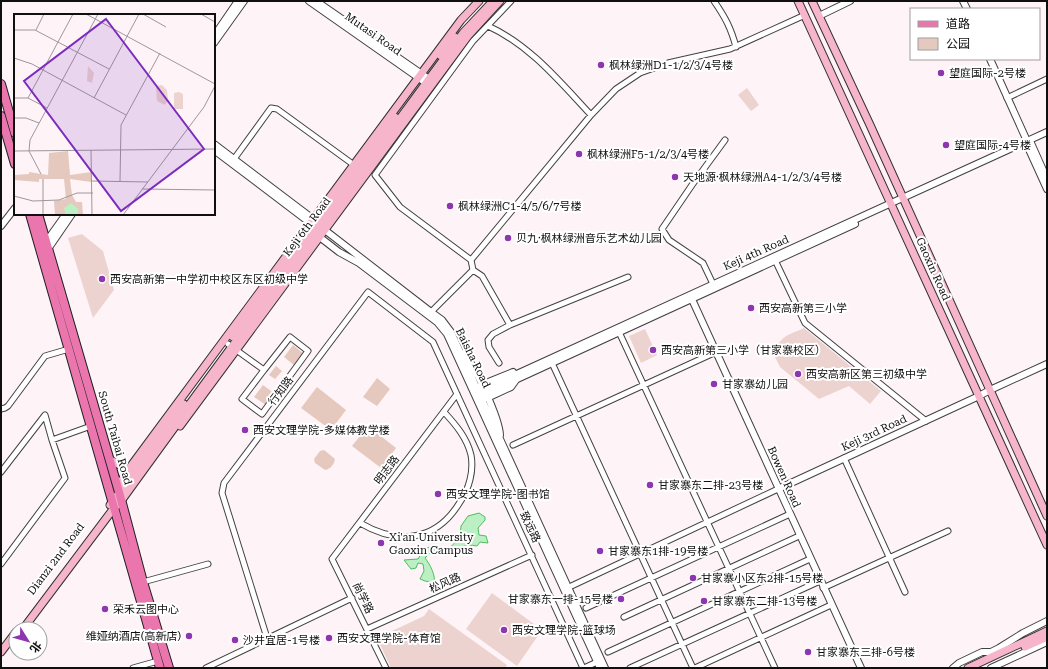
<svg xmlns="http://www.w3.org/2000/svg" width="1048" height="669" viewBox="0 0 1048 669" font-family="'Roboto Serif','Noto Sans SC',serif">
<rect width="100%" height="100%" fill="#fef3f7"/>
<path fill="#e5c9bf" d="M 293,345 L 304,354 L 295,366 L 284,357 Z
M 276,366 L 282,371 L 275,379 L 269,375 Z
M 377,378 L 390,389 L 377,406 L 363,397 Z
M 263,385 L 275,394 L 266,405 L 254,397 Z
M 317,387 L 346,410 L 331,430 L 301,408 Z
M 368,426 L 396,448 L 381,468 L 352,446 Z
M 324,450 L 335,459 C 334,464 331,469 325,470 L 315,463 L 314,459 L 320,451 Z"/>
<path fill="#edd3d0" d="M 747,88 L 759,105 L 751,111 L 738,95 Z
M 82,234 L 103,251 L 114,290 L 93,318 L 68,238 Z
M 804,328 L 881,391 L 870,404 L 849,386 L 819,399 L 780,367 L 774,355 C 780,335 787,336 804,328 Z
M 645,329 L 657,355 L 641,363 L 629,336 Z
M 492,593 L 542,630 L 517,666 L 466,629 Z
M 429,609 L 507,665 L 505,668 L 391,668 L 377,638 L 424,616 Z"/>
<path fill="#bcf0c4" stroke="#4bbf5f" d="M 479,513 L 485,517 L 485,520 L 478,528 L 479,535 L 486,536 L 488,543 L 480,542 L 477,546 C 465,543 459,549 449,553 C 444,555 436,554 430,553 L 425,558 C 430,564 436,576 434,583 L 425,581 L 420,579 L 424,571 L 423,564 L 418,563 L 416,568 L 411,569 L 404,560 L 418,559 C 431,536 432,555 448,548 C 452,547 457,540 460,537 L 461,526 L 468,516 Z"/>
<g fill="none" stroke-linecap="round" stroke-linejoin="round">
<defs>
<path id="minor" d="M 714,1 C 725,17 731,28 736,47
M 488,26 C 530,45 560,82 591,115
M 1007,98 L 1047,79
M 234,159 L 271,108 L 277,109 L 354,165
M 774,258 L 805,323 L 926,421
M 471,260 L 400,207 L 375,175 L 473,41 L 511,1
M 473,270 L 482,276 L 510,325
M 713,284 L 703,263 L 669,240 L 662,229 L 692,185 L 725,140
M 431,312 L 473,270 L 471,260 L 591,115 L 616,89 L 640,73 L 668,63 L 730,49 L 805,15
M 619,332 L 775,668
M 228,344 L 264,370 L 242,399 L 262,414 L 308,351 L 290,337 L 264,370
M 499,363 L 489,347 L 488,340 L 493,334 L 510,325 L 628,277
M 552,363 L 693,668
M 1,409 L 5,408 L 8,406 L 45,356 L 69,349
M 52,440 L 91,426
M 513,445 L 716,352
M 844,458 L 905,592
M 1,472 L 45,415 L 52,440 L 65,478 L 1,564
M 360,523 C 398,545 436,542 460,502 C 469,489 474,471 471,455 C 467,438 456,425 444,412
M 143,582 L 208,564
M 823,588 L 948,531
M 565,589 L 778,489
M 586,608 L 790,514
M 624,617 L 799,536
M 367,629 L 532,555
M 267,638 L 222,493 L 224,483 L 368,292 L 433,342 L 583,668
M 608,652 L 810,559
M 133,668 L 158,661
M 206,668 L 352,598
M 386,668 L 332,559 L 457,394
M 584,668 L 597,662
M 630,668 L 820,581
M 695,668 L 831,605"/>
<path id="tertiary" d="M 309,1 L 426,83
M 316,1 L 429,79
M 963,1 L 967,9
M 819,16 L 850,1
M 214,36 L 238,1
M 214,43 L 244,1
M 990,59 L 1027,141 L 1031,143 L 1047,179
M 1027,141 L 1027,145 L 1047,189
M 214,144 L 317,222 L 321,227 L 431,312 L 442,320 L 451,332 L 605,668
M 214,150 L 313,225
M 1,226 L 15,208
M 317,235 L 339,252 L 359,263 L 437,322 L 447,334 L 600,668
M 46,242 L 66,214
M 48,249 L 72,214
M 690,295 L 861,668
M 464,353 C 475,367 499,417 500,435
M 481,385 L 513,372
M 475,393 L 1047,132
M 478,397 L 855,224
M 487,398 L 511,387 L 516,380
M 778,489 L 979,396 L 990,390 L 1047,364
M 953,668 L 959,663 L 982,652 L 991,652 L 999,648 L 1023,633 L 1047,621
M 991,668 L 1047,642"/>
<path id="secondary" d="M 798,1 L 1047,545
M 812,1 L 870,125 L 1047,516
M 441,56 L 455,37
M 233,337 L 395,117
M 180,426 L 468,36 L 500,1
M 110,460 L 132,471
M 119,485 L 128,470 L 421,74 L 461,20 L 479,1
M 110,505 L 184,404
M 23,629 L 114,508 L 121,501 L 174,428 L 186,409 L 426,83 L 463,33 L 493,1
M 1025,647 L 1047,637
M 1,652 L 16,632
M 968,668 L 1047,631"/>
<path id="primary" d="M 1,84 L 15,133
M 1,116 L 15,164
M 30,214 L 160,668
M 38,214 L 119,492 L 143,582 L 169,668"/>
</defs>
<use href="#minor" stroke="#424242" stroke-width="7"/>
<use href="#tertiary" stroke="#424242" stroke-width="8"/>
<use href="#secondary" stroke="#313131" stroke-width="9"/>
<use href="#primary" stroke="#202020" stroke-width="10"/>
<use href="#minor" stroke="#fff" stroke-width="5"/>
<use href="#tertiary" stroke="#fff" stroke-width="6"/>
<use href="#secondary" stroke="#f6b5cb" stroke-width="7"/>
<use href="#primary" stroke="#ea76ad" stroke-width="8"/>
</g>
<g fill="#8e36b0" stroke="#fff" stroke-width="1.5">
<circle cx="601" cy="65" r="4"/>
<circle cx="941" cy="73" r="4"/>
<circle cx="946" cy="145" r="4"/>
<circle cx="579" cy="154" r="4"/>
<circle cx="675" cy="177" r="4"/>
<circle cx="450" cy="206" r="4"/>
<circle cx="508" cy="238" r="4"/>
<circle cx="102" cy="279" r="4"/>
<circle cx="751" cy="308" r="4"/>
<circle cx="653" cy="350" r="4"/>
<circle cx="798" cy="374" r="4"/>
<circle cx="714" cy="384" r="4"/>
<circle cx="245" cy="430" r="4"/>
<circle cx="650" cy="485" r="4"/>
<circle cx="438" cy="494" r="4"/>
<circle cx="381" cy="543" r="4"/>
<circle cx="600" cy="551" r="4"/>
<circle cx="693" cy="578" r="4"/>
<circle cx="621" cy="599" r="4"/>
<circle cx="704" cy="601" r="4"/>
<circle cx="105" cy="609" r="4"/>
<circle cx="504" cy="630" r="4"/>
<circle cx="189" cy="636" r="4"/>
<circle cx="329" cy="638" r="4"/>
<circle cx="235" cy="640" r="4"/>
<circle cx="808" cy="652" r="4"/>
</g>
<g text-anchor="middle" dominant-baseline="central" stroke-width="4" stroke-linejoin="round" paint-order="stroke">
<g font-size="11" fill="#0f0f0f" stroke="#fff">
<text transform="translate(373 34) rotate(35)">Mutasi Road</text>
<text transform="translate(307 227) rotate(-53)">Keji 6th Road</text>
<text transform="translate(756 253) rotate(-24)">Keji 4th Road</text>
<text transform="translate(933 269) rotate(66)">Gaoxin Road</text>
<text transform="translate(473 358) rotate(64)">Baisha Road</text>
<text transform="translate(281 391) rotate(-53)">行知路</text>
<text transform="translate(874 433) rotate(-25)">Keji 3rd Road</text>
<text transform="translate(115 438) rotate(74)">South Taibai Road</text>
<text transform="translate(387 470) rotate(-53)">明志路</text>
<text transform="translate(784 477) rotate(66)">Bowen Road</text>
<text transform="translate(530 527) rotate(65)">致远路</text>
<text transform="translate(56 559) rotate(-53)">Dianzi 2nd Road</text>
<text transform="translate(445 583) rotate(-24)">松风路</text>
<text transform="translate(363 598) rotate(64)">尚学路</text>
</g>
<g font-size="11" fill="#0f0f0f" stroke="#fff" text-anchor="start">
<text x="609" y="65">枫林绿洲D1-1/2/3/4号楼</text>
<text x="949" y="73">望庭国际-2号楼</text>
<text x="954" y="145">望庭国际-4号楼</text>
<text x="587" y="154">枫林绿洲F5-1/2/3/4号楼</text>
<text x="683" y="177">天地源·枫林绿洲A4-1/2/3/4号楼</text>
<text x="458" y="206">枫林绿洲C1-4/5/6/7号楼</text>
<text x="516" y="238">贝九·枫林绿洲音乐艺术幼儿园</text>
<text x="110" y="279">西安高新第一中学初中校区东区初级中学</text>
<text x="759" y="308">西安高新第三小学</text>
<text x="661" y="350">西安高新第三小学（甘家寨校区）</text>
<text x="806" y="374">西安高新区第三初级中学</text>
<text x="722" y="384">甘家寨幼儿园</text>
<text x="253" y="430">西安文理学院-多媒体教学楼</text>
<text x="658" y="485">甘家寨东二排-23号楼</text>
<text x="446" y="494">西安文理学院-图书馆</text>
<text x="389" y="537">Xi'an University<tspan x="389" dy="13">Gaoxin Campus</tspan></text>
<text x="608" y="551">甘家寨东1排-19号楼</text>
<text x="701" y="578">甘家寨小区东2排-15号楼</text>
<text x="613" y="599" text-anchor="end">甘家寨东一排-15号楼</text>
<text x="712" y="601">甘家寨东二排-13号楼</text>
<text x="113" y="609">荣禾云图中心</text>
<text x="512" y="630">西安文理学院-篮球场</text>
<text x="181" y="636" text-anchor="end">维娅纳酒店(高新店)</text>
<text x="337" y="638">西安文理学院-体育馆</text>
<text x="243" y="640">沙井宜居-1号楼</text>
<text x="816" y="652">甘家寨东三排-6号楼</text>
</g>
</g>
<g transform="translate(14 14)">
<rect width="201" height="201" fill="#fef3f7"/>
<path d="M 54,137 L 56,161 L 77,158 L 77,168 L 56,165 L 58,181 L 62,188 L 68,188 L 69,201 L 41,201 L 40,187 L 52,185 L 50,165 L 25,165 L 25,168 L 0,166 L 0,161 L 15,160 L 15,158 L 34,161 L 35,139 Z" fill="#e5c9bf"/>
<path d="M 74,52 L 80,59 L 78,69 L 73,67 ZM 148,71 L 153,76 L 154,86 L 151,91 L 143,87 L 142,72 ZM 165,78 L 169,80 L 169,95 L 160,95 L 160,79 Z" fill="#edd3d0"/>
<path d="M 57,189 L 64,195 L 64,200 L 52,201 L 50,194 Z" fill="#bcf0c4"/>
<path fill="none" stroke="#9e989a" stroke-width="1" d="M 72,0 L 201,70M 129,0 L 152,13M 187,0 L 201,8M 0,16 L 21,16 L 95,55M 22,16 L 30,0M 0,44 L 18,50 L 112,101M 0,84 L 14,84 L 33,94M 14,84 L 59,0M 80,84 L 125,0M 0,104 L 12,104 L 25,109M 77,136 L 78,201M 0,137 L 201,135M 27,160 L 15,137 L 16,126 L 84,0M 29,165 L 29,201M 78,167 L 134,168M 106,167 L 107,111 L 146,39M 128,175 L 201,176M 0,182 L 19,187 L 45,186 L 63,179 L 79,179M 109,201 L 190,93 L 201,72"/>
<path fill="#7b2cbf" fill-opacity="0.15" stroke="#7b2cbf" stroke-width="2" d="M 92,5 L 190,135 L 107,197 L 10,67 Z"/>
<rect width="201" height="201" fill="none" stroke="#0f0f0f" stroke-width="2"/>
</g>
<rect width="1048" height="669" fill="none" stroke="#0f0f0f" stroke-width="4"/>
<rect x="910" y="8" width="130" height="52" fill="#ffffff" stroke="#9f9f9f"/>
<rect x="918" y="21" width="20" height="6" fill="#ea76ad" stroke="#9f9f9f"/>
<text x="946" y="28" font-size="12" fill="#0f0f0f">道路</text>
<rect x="918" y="38" width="20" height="12" fill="#e5c9bf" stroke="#9f9f9f"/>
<text x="946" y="48" font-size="12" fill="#0f0f0f">公园</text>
<g transform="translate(28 641) rotate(127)"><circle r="19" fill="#ffffff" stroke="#9f9f9f"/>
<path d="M0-3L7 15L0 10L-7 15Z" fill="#8e36b0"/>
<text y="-6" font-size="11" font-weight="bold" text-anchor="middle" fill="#0f0f0f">北</text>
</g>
</svg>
